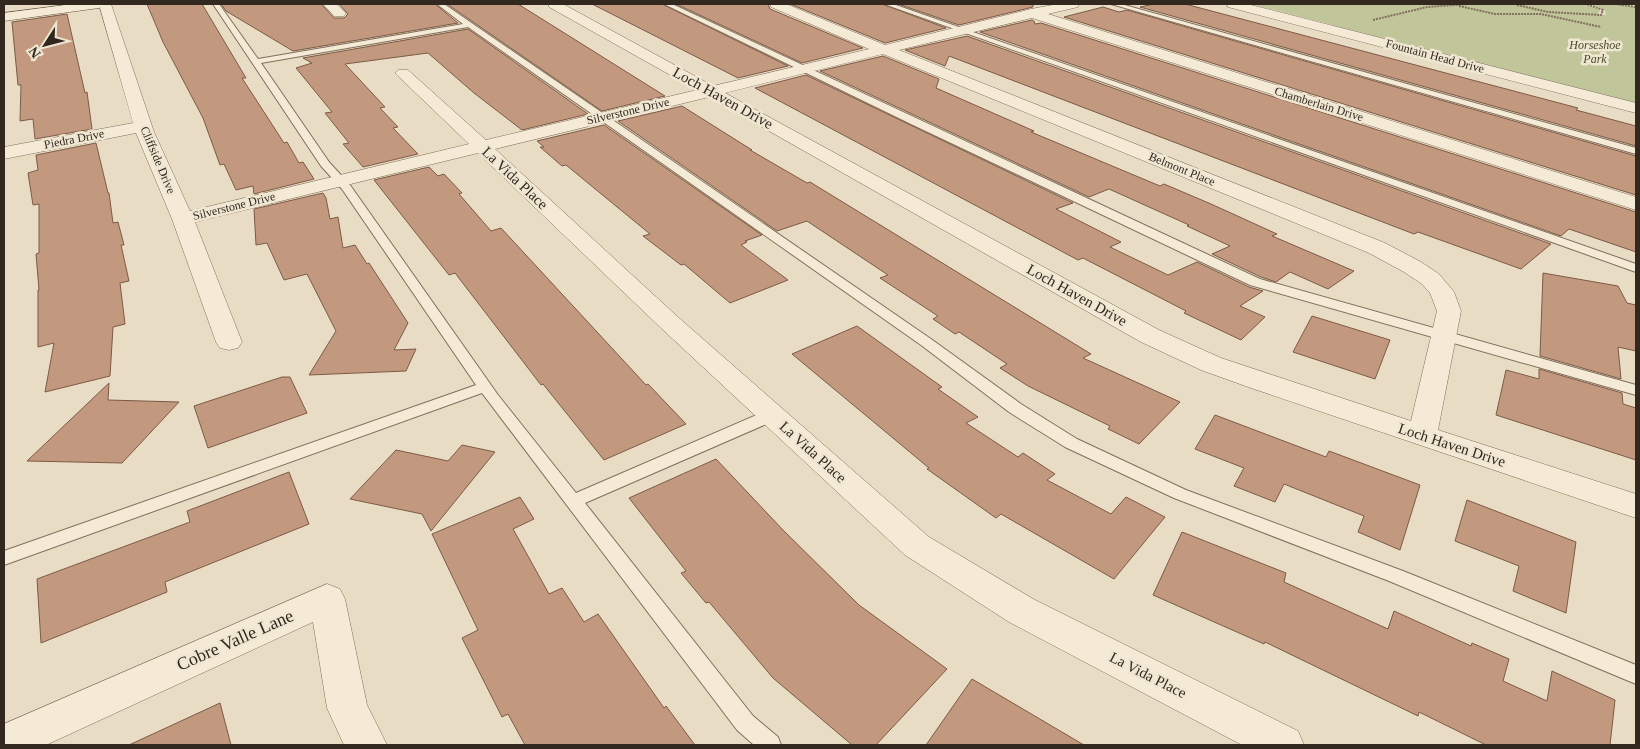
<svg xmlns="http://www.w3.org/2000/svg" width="1640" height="749" viewBox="0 0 1640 749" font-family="Georgia,serif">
<rect width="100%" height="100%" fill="#e8ddc4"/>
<path fill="#c1c59a" d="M 1251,4 L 1585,4 L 1600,10 L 1598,14 L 1606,15 L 1605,10 L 1589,4 L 1615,4 L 1636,7 L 1636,104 L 1330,26 L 1333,25 Z"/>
<path fill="#c2997f" stroke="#7d5a46" d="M 147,4 L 202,4 L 246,78 L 242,78 L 284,143 L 287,142 L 299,163 L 303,162 L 314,179 L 254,194 L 253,186 L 236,190 L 224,164 L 220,165 L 203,118 L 163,42 Z
M 221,4 L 321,4 L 334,18 L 344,18 L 348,14 L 339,4 L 435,4 L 458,23 L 293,51 L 226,11 Z
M 447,4 L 518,4 L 665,96 L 602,111 Z
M 592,4 L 662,4 L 788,66 L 738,78 Z
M 676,4 L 768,4 L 770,9 L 863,48 L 802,63 Z
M 790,4 L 882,4 L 946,28 L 885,43 Z
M 898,4 L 1033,4 L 1033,7 L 959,25 Z
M 1154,4 L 1185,4 L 1578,108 L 1576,110 L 1636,126 L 1636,146 L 1140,7 Z
M 1103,7 L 1119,12 L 1127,10 L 1636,156 L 1636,195 L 1064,17 Z
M 67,14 L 85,93 L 87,92 L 92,129 L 35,139 L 33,119 L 20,121 L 21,85 L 18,85 L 12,22 Z
M 1032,20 L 1034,21 L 1035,24 L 1041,23 L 1636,212 L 1636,252 L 1569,229 L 1561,236 L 980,32 Z
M 468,29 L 588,114 L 522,130 L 474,93 L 428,53 L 345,64 L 385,107 L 380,108 L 398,127 L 393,128 L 418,154 L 363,167 L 343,144 L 349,143 L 325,113 L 332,112 L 296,68 L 312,63 L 303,58 Z
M 967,36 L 1551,244 L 1521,269 L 1418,232 L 1414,234 L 949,56 L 945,66 L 905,50 Z
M 883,56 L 939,79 L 936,88 L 1034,131 L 1031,132 L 1160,186 L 1164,184 L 1211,204 L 1277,234 L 1272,236 L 1354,271 L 1328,289 L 1290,272 L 1276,282 L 1261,277 L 1212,254 L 1230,246 L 1187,226 L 1189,225 L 1109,189 L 1089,197 L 820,71 Z
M 806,75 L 1073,203 L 1056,209 L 1121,242 L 1110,247 L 1168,275 L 1197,262 L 1249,287 L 1263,291 L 1240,306 L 1265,317 L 1241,340 L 1184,313 L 1186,311 L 1083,258 L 1078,260 L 755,88 Z
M 682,106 L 752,150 L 750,150 L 807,183 L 810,182 L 1091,354 L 1083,358 L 1180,402 L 1139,444 L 1108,429 L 1110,426 L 1028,386 L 1000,368 L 1007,364 L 959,332 L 955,334 L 933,319 L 938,316 L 880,278 L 888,275 L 807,221 L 777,231 L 618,121 Z
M 604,125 L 762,235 L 745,241 L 747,242 L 741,245 L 788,280 L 730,303 L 684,264 L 681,265 L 643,236 L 650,234 L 566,165 L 562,166 L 540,147 L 544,147 L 537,141 Z
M 96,143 L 108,193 L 109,193 L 113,223 L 118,222 L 124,245 L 121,245 L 129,281 L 120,283 L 125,324 L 113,327 L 110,376 L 45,392 L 54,343 L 38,347 L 38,290 L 39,290 L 36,254 L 39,253 L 39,204 L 33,205 L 28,173 L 38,170 L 36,155 Z
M 429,167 L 438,176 L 444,174 L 462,193 L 459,194 L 491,231 L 501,228 L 646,385 L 648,384 L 686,424 L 604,460 L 543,384 L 541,385 L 455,273 L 449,275 L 374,180 Z
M 323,193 L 326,198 L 330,219 L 338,217 L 343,248 L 355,245 L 367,264 L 369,263 L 408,323 L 394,350 L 416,349 L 406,371 L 309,375 L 336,331 L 307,274 L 284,280 L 267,243 L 256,245 L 254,209 Z
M 1543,273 L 1618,286 L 1627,303 L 1636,305 L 1636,351 L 1618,347 L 1621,379 L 1540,356 Z
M 1312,316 L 1390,340 L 1375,379 L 1293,352 Z
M 857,326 L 942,387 L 938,389 L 978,417 L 966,423 L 1018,457 L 1023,453 L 1055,474 L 1047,480 L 1111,514 L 1126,497 L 1165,517 L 1114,579 L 1001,514 L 996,518 L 927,469 L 929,468 L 792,354 Z
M 1539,369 L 1622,393 L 1623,404 L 1636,408 L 1636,460 L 1496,415 L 1506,370 L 1539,379 Z
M 282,377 L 290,377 L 307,413 L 208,448 L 194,406 Z
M 109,383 L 108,400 L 179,402 L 122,463 L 27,461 Z
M 1215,415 L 1326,457 L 1329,451 L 1420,485 L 1400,550 L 1358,532 L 1364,516 L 1284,484 L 1275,502 L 1234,486 L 1244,468 L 1195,449 Z
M 462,445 L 495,452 L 431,531 L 422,514 L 350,499 L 396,450 L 448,461 Z
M 716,459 L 783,530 L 859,605 L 947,669 L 876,745 L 852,745 L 773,678 L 709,602 L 706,603 L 681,573 L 686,571 L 629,498 Z
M 289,472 L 309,524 L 165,582 L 167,592 L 41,643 L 37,579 L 190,522 L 187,511 Z
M 520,497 L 534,519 L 513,529 L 549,594 L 562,588 L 584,622 L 598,614 L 664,708 L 666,706 L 695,745 L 525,745 L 508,714 L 502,717 L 462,638 L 478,630 L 432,534 Z
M 1467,500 L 1576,542 L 1566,613 L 1513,591 L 1519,566 L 1455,541 Z
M 1182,532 L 1286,573 L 1284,582 L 1388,629 L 1394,611 L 1471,646 L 1472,643 L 1509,659 L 1503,681 L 1547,701 L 1552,671 L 1615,700 L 1610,745 L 1486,745 L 1419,712 L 1418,716 L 1265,642 L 1264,644 L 1153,595 Z
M 972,679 L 1084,745 L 926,745 Z
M 220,703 L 231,745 L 129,745 Z"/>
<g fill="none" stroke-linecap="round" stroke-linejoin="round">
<defs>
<path id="lane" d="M 213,4 L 219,4 L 258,59 L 463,24 L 437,4 L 444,4 L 931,339 L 1021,404 L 1077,439 L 1186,490 L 1403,571 L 1636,665 L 1636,684 L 1389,581 L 1174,498 L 1065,447 L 1009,412 L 921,345 L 468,27 L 261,63 L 329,162 L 350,185 L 498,395 L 576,493 L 766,411 L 778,411 L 780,415 L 778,419 L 585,503 L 753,716 L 778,737 L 781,745 L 754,745 L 737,730 L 482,393 L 4,565 L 4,551 L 476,385 L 342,189 L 321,166 Z
M 664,4 L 672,4 L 1260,279 L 1636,385 L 1636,395 L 1250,285 L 911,124 Z
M 884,4 L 893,4 L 1636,264 L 1636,272 Z
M 1111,4 L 1121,4 L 1636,148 L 1636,154 Z"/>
<path id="street" d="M 99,4 L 111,4 L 154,132 L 190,211 L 469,144 L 398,76 L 395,73 L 398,70 L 408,70 L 486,140 L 697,90 L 549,7 L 548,4 L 563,4 L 713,86 L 869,49 L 771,7 L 770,4 L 786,4 L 885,45 L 1031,9 L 1058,4 L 1079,4 L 1078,7 L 1048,14 L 1636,197 L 1636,210 L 1032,18 L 899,50 L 1385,243 L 1421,262 L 1439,274 L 1454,292 L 1461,311 L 1438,430 L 1636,494 L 1636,518 L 1251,388 L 1201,370 L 1141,342 L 709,97 L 495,149 L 679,318 L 929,537 L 1035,600 L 1298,731 L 1304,745 L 1242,745 L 1009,622 L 905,555 L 661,328 L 478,153 L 195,222 L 242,342 L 238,348 L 229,350 L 220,348 L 216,342 L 172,219 L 136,133 L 4,159 L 4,147 L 133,123 ZM 883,54 L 1369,253 L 1404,272 L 1422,284 L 1430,293 L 1437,311 L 1411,421 L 1221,358 L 1159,330 L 725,93 Z
M 323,4 L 336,4 L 346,13 L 344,16 L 334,16 Z
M 1227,4 L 1247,4 L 1636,103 L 1636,113 L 1228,7 Z
M 327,584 L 340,589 L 345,599 L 367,705 L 387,745 L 344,745 L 327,708 L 313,622 L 46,745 L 4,745 L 4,724 Z"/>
<path id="secondary" d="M 73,4 L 105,4 L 99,8 L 4,21 L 4,13 Z"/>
</defs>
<use href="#lane" stroke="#806f5d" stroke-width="2"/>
<use href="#street" stroke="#806f5d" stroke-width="1"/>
<use href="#secondary" stroke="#625040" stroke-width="1"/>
<path stroke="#806f5d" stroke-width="2" stroke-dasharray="2 1" stroke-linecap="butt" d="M 1616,4 L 1636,7
M 1517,5 L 1548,12 L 1601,15 L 1603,10 L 1586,4
M 1459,6 L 1495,14 L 1541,14 L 1601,27
M 1373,20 L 1427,7 L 1468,4"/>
<use href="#lane" fill="#f4ead6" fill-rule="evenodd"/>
<use href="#street" fill="#f4ead6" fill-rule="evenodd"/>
<use href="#secondary" fill="#f4ead6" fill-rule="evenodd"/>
</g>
<g text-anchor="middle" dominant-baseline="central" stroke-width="5" stroke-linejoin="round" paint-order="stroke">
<g font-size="12" font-style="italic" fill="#444c28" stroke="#f0e7d3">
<text x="1595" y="45">Horseshoe<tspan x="1595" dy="14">Park</tspan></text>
</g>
<g font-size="12" fill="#32281f" stroke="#f0e7d3">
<text transform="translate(1435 56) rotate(15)">Fountain Head Drive</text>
<text transform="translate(1319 104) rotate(17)">Chamberlain Drive</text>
<text transform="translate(628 111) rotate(-13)">Silverstone Drive</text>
<text transform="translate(74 139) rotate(-11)">Piedra Drive</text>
<text transform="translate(158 160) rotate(67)">Cliffside Drive</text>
<text transform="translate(1182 169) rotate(22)">Belmont Place</text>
<text transform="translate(234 206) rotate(-14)">Silverstone Drive</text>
</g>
<g font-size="15" fill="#32281f" stroke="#f0e7d3">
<text transform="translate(723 98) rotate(29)">Loch Haven Drive</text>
<text transform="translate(515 178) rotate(43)">La Vida Place</text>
<text transform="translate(1077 295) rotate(29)">Loch Haven Drive</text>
<text transform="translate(1452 445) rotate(18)">Loch Haven Drive</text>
<text transform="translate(813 452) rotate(42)">La Vida Place</text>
<text transform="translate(1148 675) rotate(27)">La Vida Place</text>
</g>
<g font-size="18" fill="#32281f" stroke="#f0e7d3">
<text transform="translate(235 640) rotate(-24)">Cobre Valle Lane</text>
</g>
</g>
<rect width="1640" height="749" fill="none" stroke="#32281f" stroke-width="10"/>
<g transform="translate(45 45) rotate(234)" stroke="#f0e7d3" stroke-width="4" paint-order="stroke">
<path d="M0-4L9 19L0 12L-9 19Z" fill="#32281f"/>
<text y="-8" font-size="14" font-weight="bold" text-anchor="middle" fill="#32281f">N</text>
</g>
</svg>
